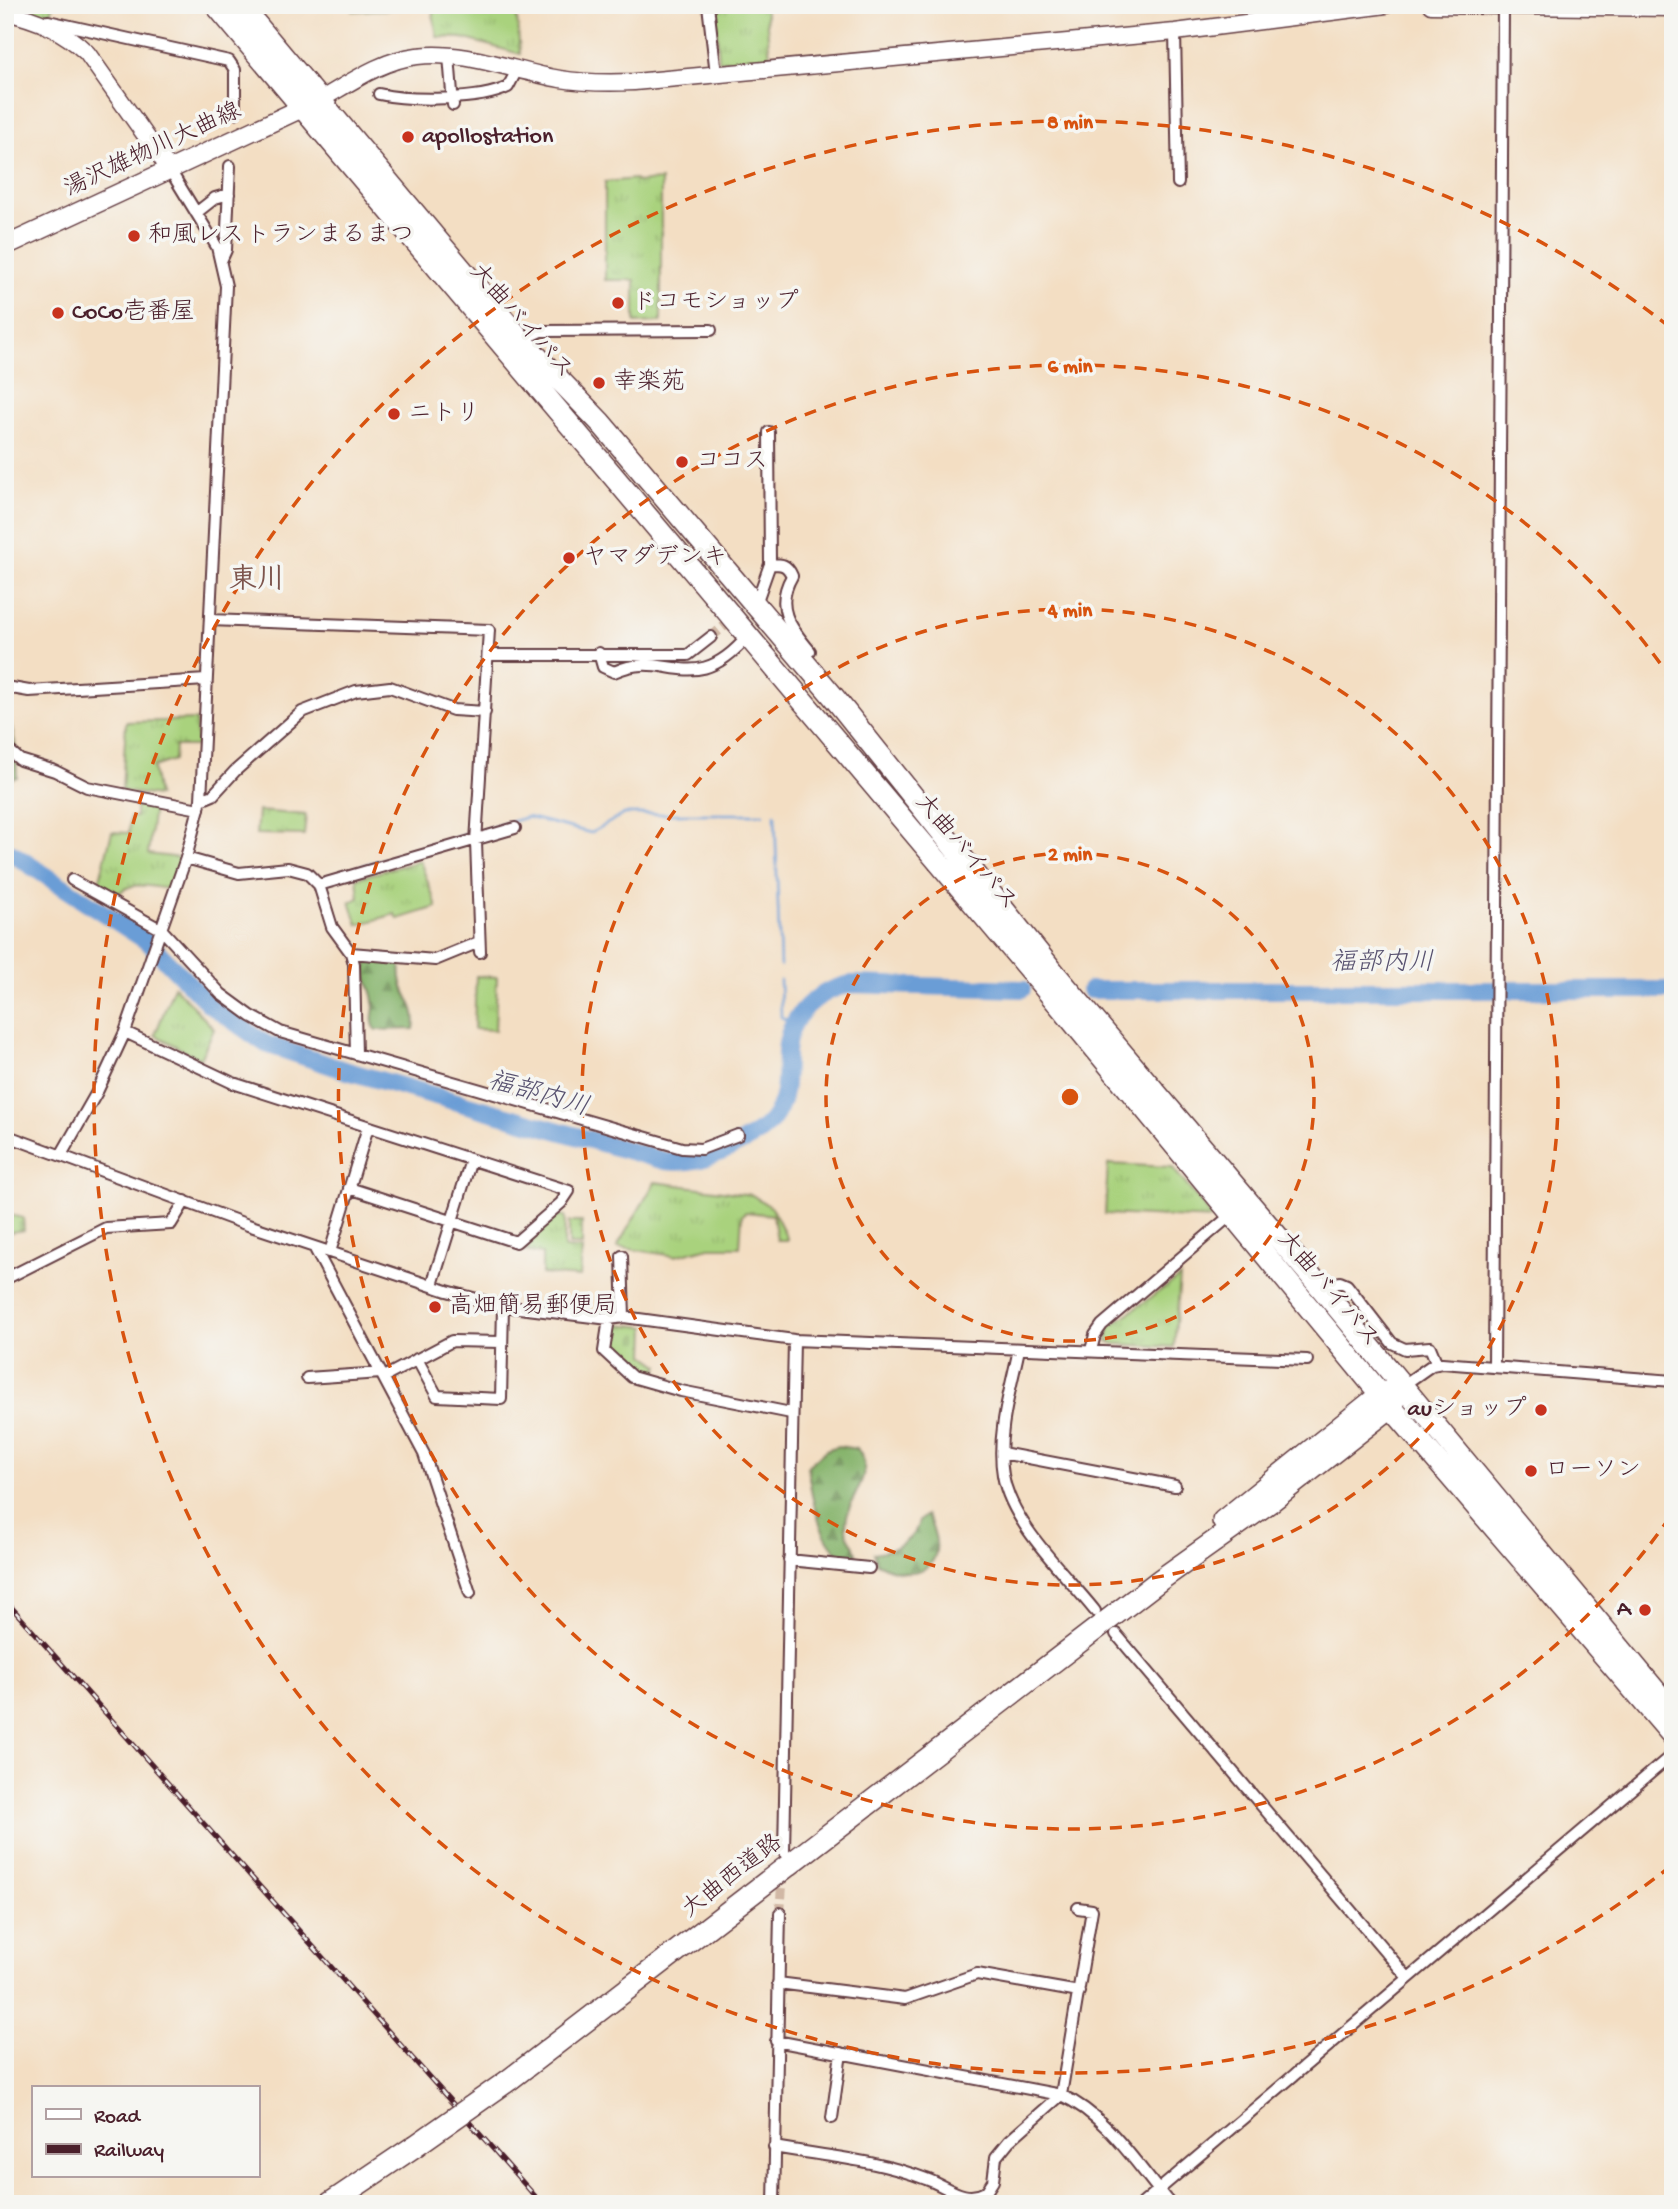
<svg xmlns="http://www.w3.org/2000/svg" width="1678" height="2209" viewBox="0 0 1678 2209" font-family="'Gochi Hand','Klee One',sans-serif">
<defs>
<pattern id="grass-tufts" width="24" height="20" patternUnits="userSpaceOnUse" patternTransform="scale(1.75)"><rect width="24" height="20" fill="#a9d27d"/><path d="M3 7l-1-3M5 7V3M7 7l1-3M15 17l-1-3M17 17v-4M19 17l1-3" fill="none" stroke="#93b46c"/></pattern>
<pattern id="forest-firs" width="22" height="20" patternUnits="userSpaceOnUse" patternTransform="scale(1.75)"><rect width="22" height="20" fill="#86b46c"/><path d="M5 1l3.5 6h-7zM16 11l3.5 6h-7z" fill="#709259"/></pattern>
<pattern id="cemetery-stones" width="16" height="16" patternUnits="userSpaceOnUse" patternTransform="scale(1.75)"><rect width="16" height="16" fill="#a9d27d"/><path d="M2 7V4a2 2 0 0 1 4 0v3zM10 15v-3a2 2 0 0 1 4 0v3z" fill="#93b46c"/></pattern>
</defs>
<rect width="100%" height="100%" fill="#f6f6f2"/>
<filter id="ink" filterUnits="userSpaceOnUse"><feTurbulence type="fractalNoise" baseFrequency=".0143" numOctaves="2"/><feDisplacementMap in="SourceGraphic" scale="14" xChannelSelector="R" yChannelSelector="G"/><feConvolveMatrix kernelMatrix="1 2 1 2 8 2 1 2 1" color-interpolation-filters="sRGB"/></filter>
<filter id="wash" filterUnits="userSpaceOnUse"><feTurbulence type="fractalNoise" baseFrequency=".00686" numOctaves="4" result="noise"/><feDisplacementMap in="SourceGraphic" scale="28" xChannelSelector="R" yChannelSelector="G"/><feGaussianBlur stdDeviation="1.57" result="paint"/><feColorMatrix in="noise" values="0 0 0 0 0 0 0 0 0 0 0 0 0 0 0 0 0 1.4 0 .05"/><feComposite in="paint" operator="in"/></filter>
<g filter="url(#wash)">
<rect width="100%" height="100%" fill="#f3dec3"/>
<path fill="url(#grass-tufts)" stroke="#7a7854" stroke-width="2" d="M 5,5 L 53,5 L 51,16 Z
M 353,5 L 516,5 L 520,54 L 462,38 L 437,37 L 432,7 L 353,11 Z
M 715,5 L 765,5 L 770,57 L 719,61 Z
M 635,179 L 636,182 L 661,180 L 661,322 L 635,323 L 635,280 L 605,280 L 605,182 Z
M 196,720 L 197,746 L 175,746 L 174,760 L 153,767 L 158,796 L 122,791 L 126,722 Z
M 136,804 L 154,806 L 148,854 L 182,858 L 168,889 C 148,886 131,880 116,896 L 98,886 L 112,832 L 129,833 L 130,817 L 136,817 Z
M 258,811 L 306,815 L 304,835 L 256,834 Z
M 420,861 L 437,907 L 398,919 L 395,914 L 358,925 L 350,902 L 359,898 L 357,878 Z
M 476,976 L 497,977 L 495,1030 L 474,1029 Z
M 174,986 L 214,1029 L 200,1059 L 155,1035 Z
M 1108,1164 L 1172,1167 L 1214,1219 L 1105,1214 Z
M 655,1182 L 752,1195 L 772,1208 L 788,1240 L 777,1240 L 773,1215 L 746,1212 L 742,1215 L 740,1247 L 709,1247 L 675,1256 L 617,1247 Z
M 560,1215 L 565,1216 L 564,1248 L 582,1249 L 580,1277 L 542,1274 L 542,1254 L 525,1251 L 541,1229 Z
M 1180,1277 L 1174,1347 L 1115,1344 L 1107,1341 L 1109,1327 Z"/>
<path fill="url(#forest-firs)" stroke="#686a4c" stroke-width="2" d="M 5,697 L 15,743 L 17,777 L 5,781 Z
M 375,960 L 401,963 C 397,997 419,1000 414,1029 L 376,1030 C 369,1019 375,1013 374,1002 C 373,986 362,979 368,963 Z
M 838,1446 L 857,1449 C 879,1476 844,1497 846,1528 C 846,1538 855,1544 856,1554 L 848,1558 C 820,1550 810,1492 808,1466 L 826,1450 Z
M 926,1515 C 954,1562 921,1587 877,1563 L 874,1553 C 895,1550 914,1542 919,1521 Z"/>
<path fill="url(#cemetery-stones)" stroke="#7a7854" stroke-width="2" d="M 5,1214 L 23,1218 L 24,1230 L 5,1233 Z
M 569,1222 L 582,1222 L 582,1245 L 569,1245 Z
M 618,1324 L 646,1327 L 645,1355 L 659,1365 L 657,1373 L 634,1366 L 617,1353 Z"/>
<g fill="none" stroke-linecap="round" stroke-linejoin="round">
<path stroke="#6b9dd6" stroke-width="2.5" d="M 775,814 L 780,966
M 483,830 L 527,817 L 591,833 L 624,814 L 763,814
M 335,874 L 468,834
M 780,980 L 781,1017 L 794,1024"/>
<path stroke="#6b9dd6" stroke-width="18" d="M 5,849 L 148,942 L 209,1004 L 266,1044 L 344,1070 L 665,1161 C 691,1164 708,1158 732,1147 C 748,1139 761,1134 772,1120 C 788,1099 785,1077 786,1053 C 788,1015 816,991 851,984 L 1022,989
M 1090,990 L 1673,990"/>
</g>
</g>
<g filter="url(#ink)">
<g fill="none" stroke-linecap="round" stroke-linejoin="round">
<path stroke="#d1b8a5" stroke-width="10" stroke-dasharray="10 5" stroke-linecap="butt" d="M 711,637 L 755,601
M 780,1913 L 783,1872"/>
<defs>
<path id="street" d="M 708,5 L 716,74
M 48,21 L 229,61 L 235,70 L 235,113
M 1175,32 L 1178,183
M 449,56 L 453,105
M 379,94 C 409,101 480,101 508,87 L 517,70
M 196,213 L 215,198 L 229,194
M 221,261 L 226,250 L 230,166
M 521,340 L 541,331 L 711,330
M 770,564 C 782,564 787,564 792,576 C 774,607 790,627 810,651
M 758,598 L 770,564 L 769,432
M 210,620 L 489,630 L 476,842 L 480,952
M 599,653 L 603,667 L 614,672 C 667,647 692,701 748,636
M 488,655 L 688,655 L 711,637
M 12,688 L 29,691 L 206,680
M 5,747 L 20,760 L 55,771 L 87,787 L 199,809
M 201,800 L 213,795 L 235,771 L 302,712 L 356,691 L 390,687 L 453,710 L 485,712
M 186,858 L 239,873 L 288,868 L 307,873 L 319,885 L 332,927 L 351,953 L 354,964 L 356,1054
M 72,880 L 162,930 L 221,994 L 251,1016 L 280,1032 L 682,1148 L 701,1149 L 738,1135
M 319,885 L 515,828
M 351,953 L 435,960 L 479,942
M 125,1032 L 233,1083 L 569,1191 L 561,1203 L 516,1242 L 349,1188
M 5,1135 L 248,1225 L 447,1291 L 503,1306 L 609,1319 L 624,1317 L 794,1340 L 1307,1360
M 61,1155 L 97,1092 L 125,1032 L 186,858 L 201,800 L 226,286 L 217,247 L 170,170
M 314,1247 L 424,1454 L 470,1593
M 330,1252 L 368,1127
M 622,1256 L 624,1317
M 5,1279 L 106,1228 L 171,1224 L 185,1201
M 432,1285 L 471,1160
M 1322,1289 L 1340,1282 L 1347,1285 L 1392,1343 L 1405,1349 L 1430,1347 L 1437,1364
M 609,1319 L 604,1351 L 632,1377 L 681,1391 L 791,1413
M 1019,1349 C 1011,1388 996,1435 1003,1475 C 1011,1524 1065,1573 1095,1611
M 1091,1350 L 1095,1335 L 1102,1325 L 1231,1215
M 417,1359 L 437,1396 L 501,1399 L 503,1306
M 1494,1367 L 1503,7
M 384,1377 L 452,1341 L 501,1342
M 307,1378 L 381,1373
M 1402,1386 L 1432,1365 L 1442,1363 L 1673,1381
M 1002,1453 L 1175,1486
M 789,1560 L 869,1568
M 1116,1634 L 1408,1978
M 784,1852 L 794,1340
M 778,1983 L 905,1999 L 977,1974 L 1079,1992
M 776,2041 L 1061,2095 C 1108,2116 1138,2167 1170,2204
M 832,2118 L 841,2053
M 774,2147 C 824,2156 878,2160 926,2179 C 947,2186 964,2204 986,2192 L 993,2181 L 996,2157 L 1009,2141 L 1061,2095 L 1092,1910 L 1078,1908
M 774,2204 L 780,1913
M 1142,2204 L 1673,1754"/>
<path id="secondary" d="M 1431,5 L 1673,8
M 5,12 C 37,19 63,30 87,53 L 170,170
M 320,100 C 350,83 382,60 417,56 C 465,50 513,71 560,79 C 584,83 609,83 634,82 L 1175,32 L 1386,5"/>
<path id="primary" d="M 5,246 L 313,103"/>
<path id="highway" d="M 216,5 L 1065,1012 L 1391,1407 L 1673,1736
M 240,5 L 521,340 L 600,422 L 832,695 L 1056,975 L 1322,1289 L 1673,1712
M 1223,1521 L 1380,1395 L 1394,1389
M 509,2080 L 1160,1580 L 1270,1502 L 1391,1407 L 1396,1396
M 329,2204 L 415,2146"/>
</defs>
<use href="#street" stroke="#633c42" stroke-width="14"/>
<use href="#secondary" stroke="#633c42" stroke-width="19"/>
<use href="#primary" stroke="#633c42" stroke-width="21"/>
<use href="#highway" stroke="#633c42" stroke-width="24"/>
<use href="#street" stroke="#fff" stroke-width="10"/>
<use href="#secondary" stroke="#fff" stroke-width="16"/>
<use href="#primary" stroke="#fff" stroke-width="18"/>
<use href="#highway" stroke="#fff" stroke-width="21"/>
<defs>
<path id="rail" d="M 5,1600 L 542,2204"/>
</defs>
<use href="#rail" stroke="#4a1f2b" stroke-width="5"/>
<use href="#rail" stroke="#f6f6f2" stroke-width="2.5" stroke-dasharray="8" stroke-linecap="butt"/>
<defs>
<path id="highway-bridge" d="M 415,2146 L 509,2080"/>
</defs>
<use href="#highway-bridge" stroke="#633c42" stroke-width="24" stroke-linecap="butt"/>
<use href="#highway-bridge" stroke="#fff" stroke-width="21"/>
</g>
</g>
<g fill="none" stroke="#d8530f" stroke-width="3.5" stroke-dasharray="12 9">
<circle cx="1070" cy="1097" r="244"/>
<circle cx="1070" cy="1097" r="488"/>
<path d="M1670 1517A732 732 0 1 1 1670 677"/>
<path d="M1671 1866A976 976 0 1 1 1671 328"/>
</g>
<g fill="#c8321e" stroke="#f6f6f2" stroke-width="2.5">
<circle cx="408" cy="137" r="7"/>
<circle cx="134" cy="236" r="7"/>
<circle cx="618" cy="303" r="7"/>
<circle cx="58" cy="313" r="7"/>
<circle cx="599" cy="383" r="7"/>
<circle cx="394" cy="414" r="7"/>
<circle cx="682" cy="462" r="7"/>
<circle cx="569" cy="558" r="7"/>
<circle cx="435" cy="1307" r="7"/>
<circle cx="1541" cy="1410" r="7"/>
<circle cx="1531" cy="1471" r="7"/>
<circle cx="1645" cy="1610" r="7"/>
</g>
<g text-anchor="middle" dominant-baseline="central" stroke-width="7" stroke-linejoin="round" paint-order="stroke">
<g font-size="24" fill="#4a1f2b" stroke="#f6f6f2" text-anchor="start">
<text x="422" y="137">apollostation</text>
<text x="148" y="236">和風レストランまるまつ</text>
<text x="632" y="303">ドコモショップ</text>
<text x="72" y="313">CoCo壱番屋</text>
<text x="613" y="383">幸楽苑</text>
<text x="408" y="414">ニトリ</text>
<text x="696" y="462">ココス</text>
<text x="583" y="558">ヤマダデンキ</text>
<text x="449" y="1307">高畑簡易郵便局</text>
<text x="1527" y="1410" text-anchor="end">auショップ</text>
<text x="1545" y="1471">ローソン</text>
<text x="1631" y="1610" text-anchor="end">A</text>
</g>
<g font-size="24" fill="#4a1f2b" stroke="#f6f6f2">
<text transform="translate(153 151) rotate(-25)">湯沢雄物川大曲線</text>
<text transform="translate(520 322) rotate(49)">大曲バイパス</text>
<text transform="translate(965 853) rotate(50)">大曲バイパス</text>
<text transform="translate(1327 1290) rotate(50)">大曲バイパス</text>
<text transform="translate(733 1877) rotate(-38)">大曲西道路</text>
</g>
<g font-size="26" font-style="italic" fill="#57516f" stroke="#f6f6f2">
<text x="1382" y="964">福部内川</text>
<text transform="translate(538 1096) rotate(16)">福部内川</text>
</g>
<g font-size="28" font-weight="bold" fill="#7d554d" stroke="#f6f6f2">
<text x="257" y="581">東川</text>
</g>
</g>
<circle cx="1070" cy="1097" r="10" fill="#d8530f" stroke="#f6f6f2" stroke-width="3.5"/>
<g font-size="21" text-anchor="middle" font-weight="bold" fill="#d8530f" stroke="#f6f6f2" stroke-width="7" stroke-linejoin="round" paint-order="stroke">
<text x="1070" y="128">8 min</text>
<text x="1070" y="372">6 min</text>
<text x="1070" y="616">4 min</text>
<text x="1070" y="860">2 min</text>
</g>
<rect width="1678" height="2209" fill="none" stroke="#f6f6f2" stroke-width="28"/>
<rect x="32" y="2086" width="228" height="91" fill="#f6f6f2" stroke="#b1a0a2" stroke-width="2"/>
<rect x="46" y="2109" width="35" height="10" fill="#ffffff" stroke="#b1a0a2" stroke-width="2"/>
<text x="94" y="2122" font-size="21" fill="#4a1f2b">Road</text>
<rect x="46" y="2144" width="35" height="10" fill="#4a1f2b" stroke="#b1a0a2" stroke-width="2"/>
<text x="94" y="2156" font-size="21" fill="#4a1f2b">Railway</text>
</svg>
